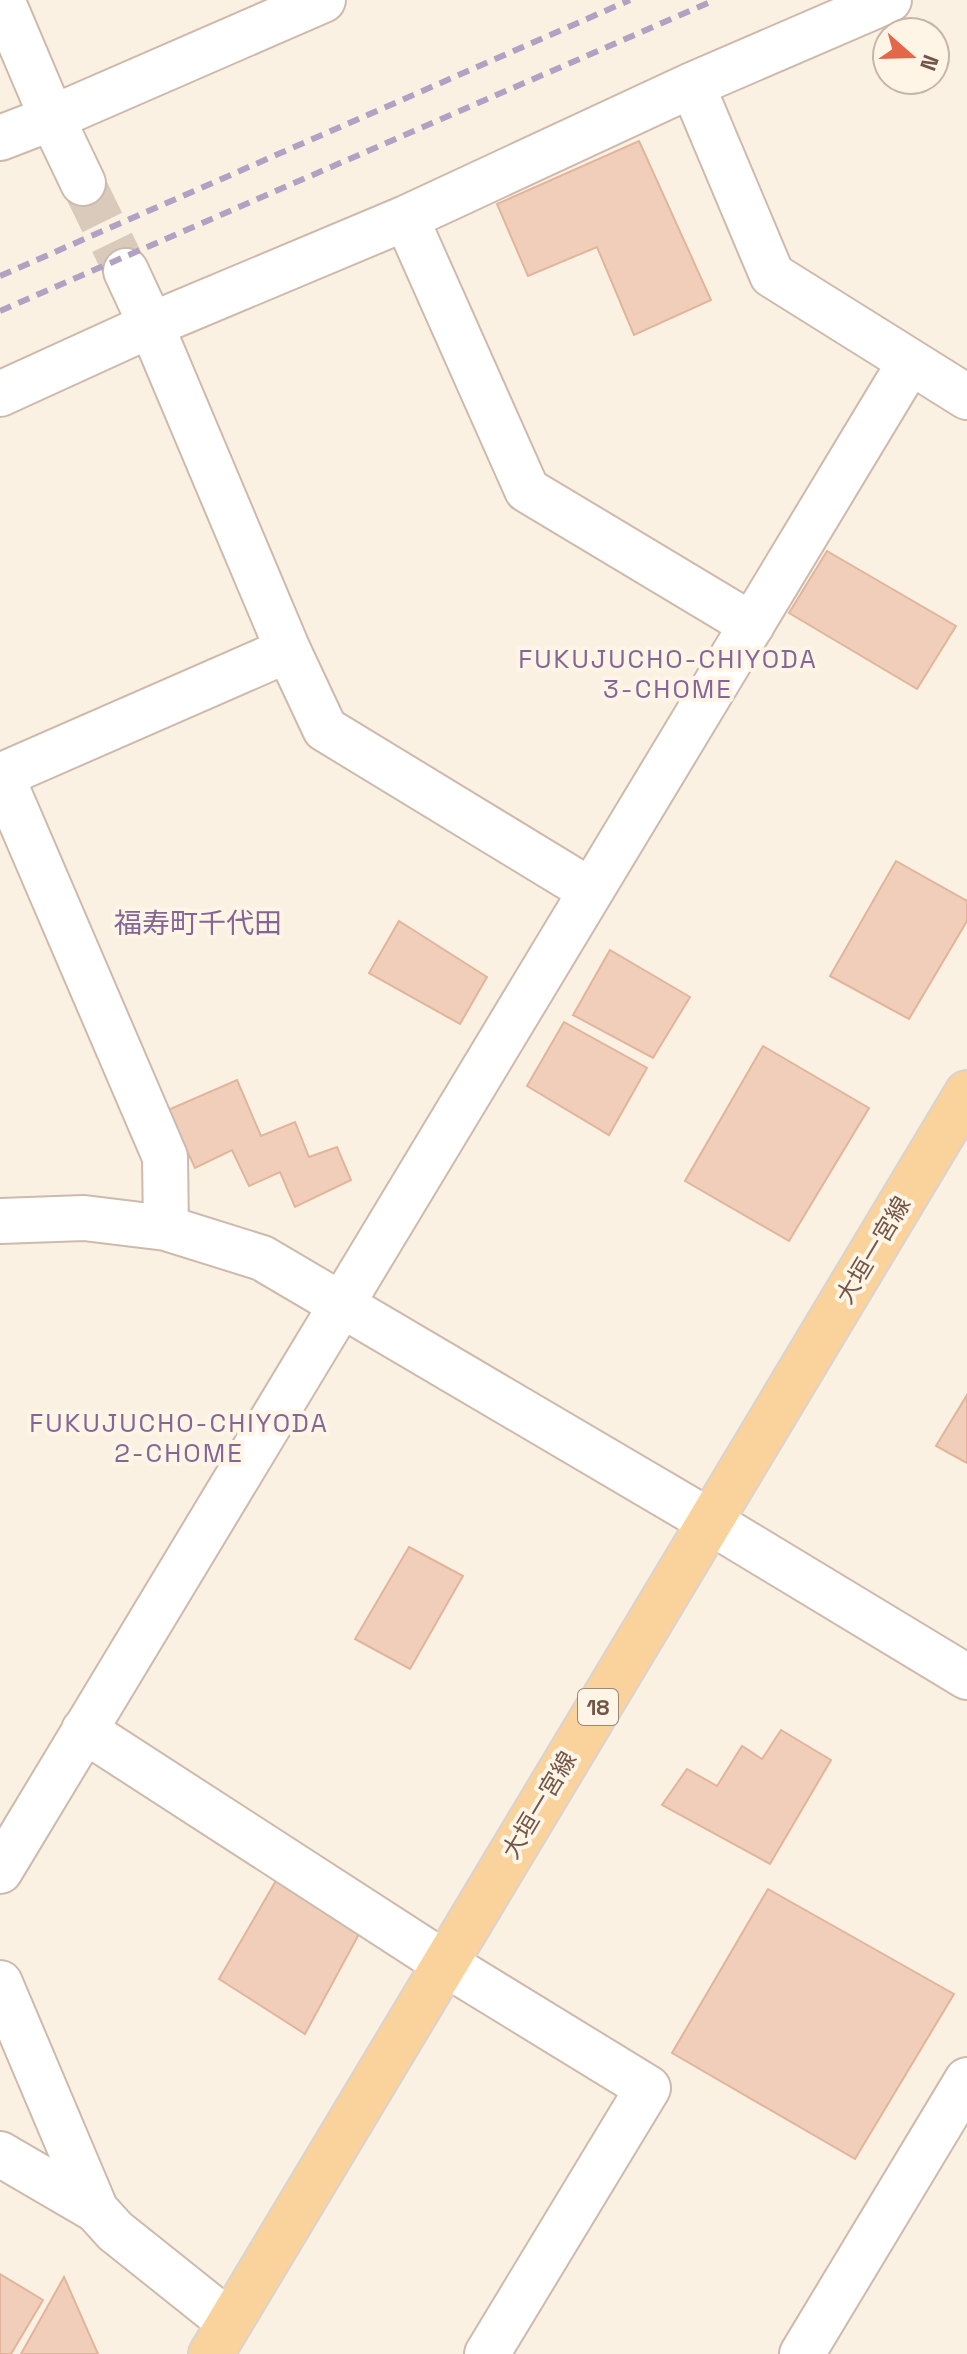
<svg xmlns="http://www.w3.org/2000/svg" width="967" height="2354" viewBox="0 0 967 2354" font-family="'Space Grotesk','Noto Sans JP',sans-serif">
<rect width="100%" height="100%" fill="#fbf1e2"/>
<path fill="#f0ceba" stroke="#e2b49b" stroke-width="2" d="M 639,141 L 711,300 L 634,335 L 597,247 L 528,276 L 497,204 Z
M 827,551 L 956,626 L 917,689 L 789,613 Z
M 896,861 L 967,901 L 967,921 L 909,1019 L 830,976 Z
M 399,921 L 487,977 L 460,1024 L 369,973 Z
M 610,950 L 690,997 L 653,1058 L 573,1015 Z
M 564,1022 L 647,1068 L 609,1135 L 527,1086 Z
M 763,1046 L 869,1108 L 789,1241 L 685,1181 Z
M 237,1080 L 261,1136 L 295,1122 L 309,1157 L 337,1147 L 351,1180 L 295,1207 L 280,1172 L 249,1186 L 232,1150 L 195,1168 L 168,1110 Z
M 967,1395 L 967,1463 L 936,1446 Z
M 409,1547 L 463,1576 L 410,1669 L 355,1639 Z
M 781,1730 L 831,1760 L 770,1864 L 662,1805 L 687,1769 L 717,1786 L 742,1746 L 762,1759 Z
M 277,1879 L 359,1934 L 305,2034 L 219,1979 Z
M 768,1889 L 954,1994 L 855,2159 L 672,2053 Z
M 0,2274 L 43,2300 L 11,2354 L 0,2354 Z
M 64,2277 L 98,2354 L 21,2354 Z"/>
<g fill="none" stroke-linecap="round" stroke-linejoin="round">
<path stroke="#d9cabc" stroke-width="44" stroke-dasharray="44 22" stroke-linecap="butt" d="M 83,183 L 126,271"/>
<defs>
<path id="minor" d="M 2,0 L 52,118 L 83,183
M 692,85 L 772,275 L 967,397
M 0,138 L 52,118 L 323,0
M 406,218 L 527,490 L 752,625
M 126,271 L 151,325 L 288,650 L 325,729 L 591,891
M 0,394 L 151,325 L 406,218 L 692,85 L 889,0
M 1,775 L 165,1157 L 166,1228
M 0,776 L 288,650
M 0,1221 L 84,1218 L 166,1228 L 262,1258 L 709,1521 L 967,1677
M 84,1730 L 444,1963 L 648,2088 L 487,2354
M 0,1871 L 910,362
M 0,1983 L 96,2210
M 0,2154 L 96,2210 L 115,2231 L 229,2322
M 802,2354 L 967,2080"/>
<path id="major" d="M 211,2354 L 967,1093"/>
</defs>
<use href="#minor" stroke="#cebaac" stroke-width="48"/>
<use href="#major" stroke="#dad3d0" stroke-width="48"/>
<use href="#minor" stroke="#fff" stroke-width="44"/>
<use href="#major" stroke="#f9d39b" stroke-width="44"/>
<path stroke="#b3a1c4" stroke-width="6" stroke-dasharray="12 8" stroke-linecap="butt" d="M 0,276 L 630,0
M 0,311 L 715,0"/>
</g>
<g text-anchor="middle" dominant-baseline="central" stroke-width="8" stroke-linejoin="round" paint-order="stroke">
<rect fill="#fff5e7" stroke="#9c8678" stroke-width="2" x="578" y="1689" width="40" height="36" rx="6"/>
<g font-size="22" font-weight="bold" fill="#725649">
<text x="598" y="1707">18</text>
</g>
<g font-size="24" fill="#725649" stroke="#fff5e7">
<text transform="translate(873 1250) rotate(-59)">大垣一宮線</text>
<text transform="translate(539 1805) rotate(-59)">大垣一宮線</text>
</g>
<g font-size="26" letter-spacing="2" fill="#846595" stroke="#fff5e7">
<text x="668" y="659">FUKUJUCHO-CHIYODA<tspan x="668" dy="30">3-CHOME</tspan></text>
<text x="179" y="1423">FUKUJUCHO-CHIYODA<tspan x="179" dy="30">2-CHOME</tspan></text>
</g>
<g font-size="28" fill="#846595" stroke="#fff5e7">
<text x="198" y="923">福寿町千代田</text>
</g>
</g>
<g transform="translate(911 56) rotate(110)"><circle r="38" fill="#fff5e7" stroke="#c7b5a8" stroke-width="2"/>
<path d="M0-6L14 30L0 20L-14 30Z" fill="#e36749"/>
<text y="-12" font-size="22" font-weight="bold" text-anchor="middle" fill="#725649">N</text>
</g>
</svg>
